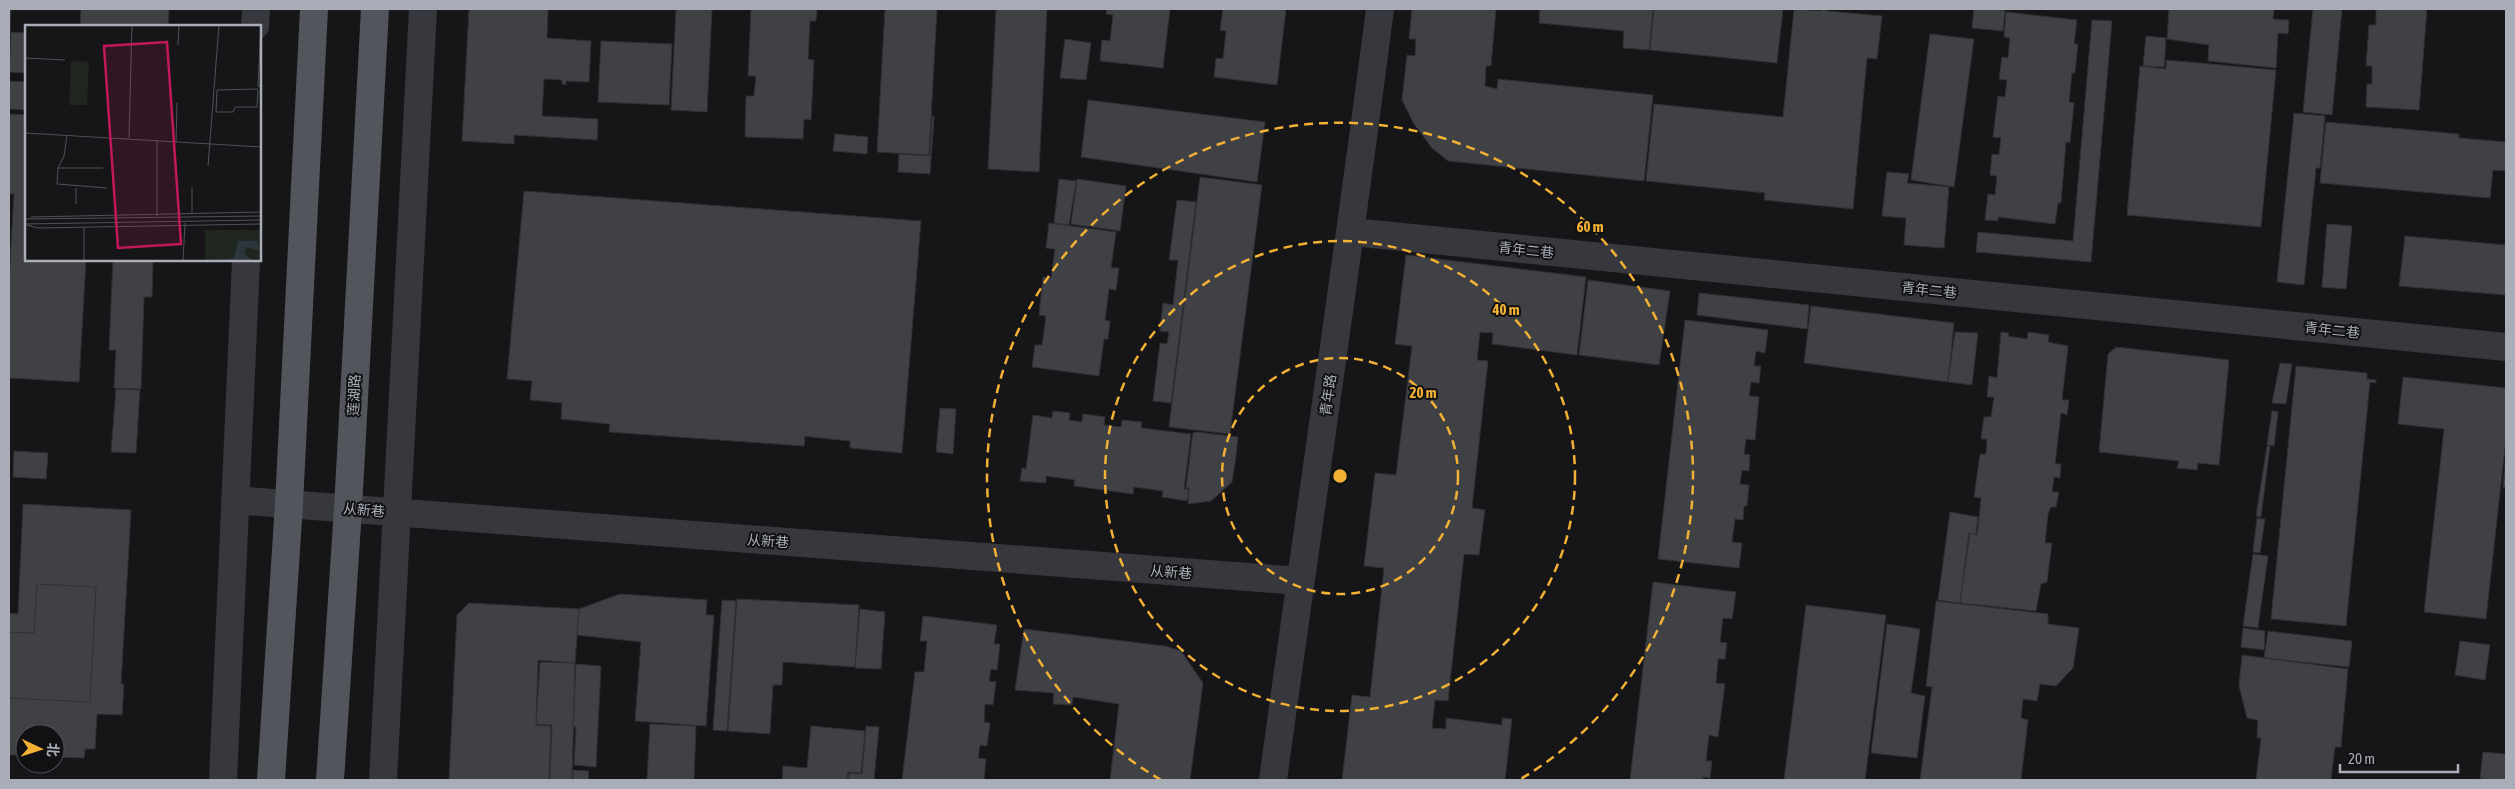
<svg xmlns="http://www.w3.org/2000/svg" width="2515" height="789" viewBox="0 0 2515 789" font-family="'Asap Condensed','Noto Sans SC',sans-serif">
<rect width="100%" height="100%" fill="#161618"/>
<path fill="#404145" stroke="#303034" d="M 81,9 L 169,9 L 168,26 L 80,26 Z
M 469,9 L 548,9 L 547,38 L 591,41 L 589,82 L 566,81 L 566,85 L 562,84 L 562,80 L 544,79 L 542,116 L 598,119 L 597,140 L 514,135 L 514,144 L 462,141 Z
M 676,9 L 712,9 L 707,112 L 671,110 Z
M 751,9 L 817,9 L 816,21 L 810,21 L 808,59 L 814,60 L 811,120 L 804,119 L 803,139 L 745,137 L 746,96 L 754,96 L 756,76 L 748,76 Z
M 885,9 L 937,9 L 929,155 L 877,152 Z
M 996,9 L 1047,9 L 1039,172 L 988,169 Z
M 1107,9 L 1170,9 L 1163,68 L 1100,61 L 1102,40 L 1110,41 L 1113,15 L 1106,14 Z
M 1223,9 L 1286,9 L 1277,85 L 1214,77 L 1216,58 L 1223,59 L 1226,31 L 1220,30 Z
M 1412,9 L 1496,9 L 1491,66 L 1486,66 L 1485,86 L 1497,89 L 1498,79 L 1653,95 L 1644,181 L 1448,161 L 1432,148 L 1414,124 L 1402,100 L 1407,55 L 1415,56 L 1416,39 L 1409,39 Z
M 1540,9 L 1653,9 L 1649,50 L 1623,48 L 1624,31 L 1539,23 Z
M 1654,9 L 1783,9 L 1777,63 L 1650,50 Z
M 1794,9 L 1821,11 L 1821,9 L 1827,9 L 1827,11 L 1882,16 L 1877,59 L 1867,58 L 1853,209 L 1764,200 L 1765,193 L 1646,181 L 1654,104 L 1783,117 Z
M 1974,9 L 2005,9 L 2003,31 L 1972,28 Z
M 2169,9 L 2274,9 L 2273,19 L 2289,20 L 2288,34 L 2278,33 L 2276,68 L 2208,61 L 2209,45 L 2167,39 Z
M 2313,9 L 2342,9 L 2332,115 L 2303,112 Z
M 2376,9 L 2427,9 L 2419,110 L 2366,107 L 2367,84 L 2372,84 L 2372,66 L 2366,66 L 2369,25 L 2376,25 Z
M 9,10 L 11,10 L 9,65 Z
M 2006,12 L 2077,20 L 2074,44 L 2078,44 L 2075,73 L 2072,73 L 2069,102 L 2074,103 L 2070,143 L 2066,142 L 2061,203 L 2058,203 L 2055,224 L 1998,217 L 1998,221 L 1985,220 L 1988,194 L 1995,195 L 1997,176 L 1990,175 L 1992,154 L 1999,155 L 2001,138 L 1993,137 L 1998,96 L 2005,97 L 2007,80 L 1999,79 L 2002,57 L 2008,58 L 2010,38 L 2004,37 Z
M 2092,20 L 2112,21 L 2091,262 L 1976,252 L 1978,232 L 2073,241 Z
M 11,32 L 26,33 L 26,73 L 9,72 Z
M 1930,34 L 1974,39 L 1954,187 L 1911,180 Z
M 2146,36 L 2166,38 L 2164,67 L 2143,66 Z
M 1065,39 L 1091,43 L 1086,80 L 1060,78 Z
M 601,41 L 672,44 L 669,105 L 598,102 Z
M 2166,60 L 2276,70 L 2261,227 L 2127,215 L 2140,66 L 2166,69 Z
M 9,81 L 26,82 L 26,110 L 9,109 Z
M 1088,100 L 1265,122 L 1257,182 L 1081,157 Z
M 2294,113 L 2325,116 L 2320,168 L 2316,168 L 2304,285 L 2277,282 Z
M 9,114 L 26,115 L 26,260 L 86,260 L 79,382 L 9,378 L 9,281 L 14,194 L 9,194 Z
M 932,116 L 934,117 L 930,174 L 898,172 L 899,154 L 930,156 Z
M 2326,122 L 2459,134 L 2459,138 L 2506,142 L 2506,171 L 2493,170 L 2490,198 L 2320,183 Z
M 835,134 L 868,137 L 867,154 L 833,151 Z
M 1887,172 L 1909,174 L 1907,183 L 1949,187 L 1944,248 L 1904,245 L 1906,218 L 1882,216 Z
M 1200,177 L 1262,185 L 1230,434 L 1169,427 Z
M 1059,179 L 1076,181 L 1069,225 L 1054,223 Z
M 1077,179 L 1126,186 L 1120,231 L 1071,224 Z
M 524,191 L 921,221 L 902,453 L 850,448 L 850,441 L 811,437 L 805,436 L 804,446 L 609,432 L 610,424 L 561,419 L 562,403 L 530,400 L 532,381 L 507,379 Z
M 1177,200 L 1196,202 L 1171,403 L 1153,401 L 1160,343 L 1167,344 L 1169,332 L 1160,331 L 1163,303 L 1173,305 L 1178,260 L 1169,260 Z
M 1049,223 L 1116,232 L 1111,268 L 1119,268 L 1116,290 L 1109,289 L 1105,320 L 1110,321 L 1108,339 L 1104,339 L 1099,376 L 1032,367 L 1035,345 L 1042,345 L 1046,316 L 1039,315 L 1043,277 L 1051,278 L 1055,249 L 1046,248 Z
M 2327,224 L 2352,226 L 2346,289 L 2322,287 Z
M 2405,236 L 2506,245 L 2506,295 L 2399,286 Z
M 1406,255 L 1586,277 L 1577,355 L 1492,344 L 1493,333 L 1480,332 L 1477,360 L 1488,361 L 1472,508 L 1485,510 L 1479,555 L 1464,554 L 1448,701 L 1435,700 L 1432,728 L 1446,729 L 1446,718 L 1502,725 L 1502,718 L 1512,719 L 1505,780 L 1342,780 L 1352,695 L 1370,697 L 1384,568 L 1364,566 L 1375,473 L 1396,475 L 1412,346 L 1395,344 Z
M 113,260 L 153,260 L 152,297 L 144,297 L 141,389 L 114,388 L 116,350 L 109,350 Z
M 1588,280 L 1670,291 L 1659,365 L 1579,355 Z
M 1699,293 L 1809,305 L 1807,329 L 1697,315 Z
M 1811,306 L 1954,323 L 1948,382 L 1804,363 Z
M 1685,320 L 1768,330 L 1765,353 L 1756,351 L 1754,366 L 1761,366 L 1759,383 L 1751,382 L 1749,396 L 1759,397 L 1755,440 L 1746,439 L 1744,454 L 1750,455 L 1749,471 L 1742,470 L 1740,484 L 1749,485 L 1747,506 L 1744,506 L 1743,520 L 1735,519 L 1732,542 L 1742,543 L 1739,568 L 1658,559 Z
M 1955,332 L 1978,333 L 1972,385 L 1948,382 Z
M 2001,332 L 2009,333 L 2008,336 L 2027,339 L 2028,332 L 2049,335 L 2048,342 L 2068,346 L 2062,400 L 2069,400 L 2067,415 L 2061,413 L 2055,464 L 2061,464 L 2060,478 L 2054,477 L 2052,492 L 2059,492 L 2056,507 L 2051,507 L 2048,514 L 2045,543 L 2052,543 L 2047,582 L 2041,584 L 2036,611 L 1960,603 L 1970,533 L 1977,535 L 1978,529 L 1981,498 L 1974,497 L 1980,454 L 1986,454 L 1987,439 L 1981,439 L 1984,417 L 1991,417 L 1994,397 L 1987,397 L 1989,376 L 1997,378 Z
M 2116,347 L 2229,360 L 2219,465 L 2198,463 L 2197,470 L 2177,468 L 2179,461 L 2099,452 L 2108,354 Z
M 2280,363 L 2292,364 L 2286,404 L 2272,403 Z
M 2296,366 L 2367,373 L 2367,379 L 2376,380 L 2376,383 L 2370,382 L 2346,626 L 2271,619 Z
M 2403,377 L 2506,388 L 2506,438 L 2486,619 L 2424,612 L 2444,429 L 2398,424 Z
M 116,389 L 140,390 L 136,453 L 111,452 Z
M 940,408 L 956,409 L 953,454 L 936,452 Z
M 1053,411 L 1070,413 L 1069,420 L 1082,422 L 1083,414 L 1105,417 L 1104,425 L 1121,427 L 1122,420 L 1142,422 L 1141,428 L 1191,434 L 1184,489 L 1189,489 L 1187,501 L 1162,497 L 1163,491 L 1134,487 L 1133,494 L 1074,486 L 1075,480 L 1046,476 L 1046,483 L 1020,481 L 1022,468 L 1026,469 L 1033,415 L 1052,418 Z
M 2272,411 L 2278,412 L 2274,446 L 2267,445 Z
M 1197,432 L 1238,437 L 1236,456 L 1232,482 L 1211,501 L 1188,504 L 1189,488 L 1186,488 L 1192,439 L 1193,433 Z
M 2267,446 L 2270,446 L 2261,517 L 2256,516 Z
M 14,451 L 48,453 L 46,479 L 13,477 Z
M 2506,454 L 2506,487 L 2503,487 Z
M 23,504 L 131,510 L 121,684 L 124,684 L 122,715 L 97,714 L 95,749 L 85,749 L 84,758 L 55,757 L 55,734 L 25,734 L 25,755 L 9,755 L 9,613 L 18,614 Z
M 1950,512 L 1978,517 L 1976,534 L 1969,533 L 1960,603 L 1938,600 Z
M 2257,518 L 2265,519 L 2260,553 L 2253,552 Z
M 2253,554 L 2268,556 L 2258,628 L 2243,626 Z
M 1653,582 L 1736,592 L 1732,619 L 1723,618 L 1720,642 L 1727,643 L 1725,659 L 1718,659 L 1716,683 L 1725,684 L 1718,737 L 1709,735 L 1706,761 L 1712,761 L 1710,778 L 1703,777 L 1703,780 L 1630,780 Z
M 37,584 L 96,587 L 90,702 L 9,698 L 9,632 L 34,633 Z
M 620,594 L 707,600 L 706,615 L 714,615 L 706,726 L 635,721 L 641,642 L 577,635 L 579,609 Z
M 737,599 L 859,605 L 855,667 L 783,662 L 782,685 L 773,685 L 770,734 L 728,731 Z
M 722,600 L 736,601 L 727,731 L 713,730 Z
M 1936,601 L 2048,614 L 2048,624 L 2079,628 L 2073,668 L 2056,686 L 2040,684 L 2037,701 L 2023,699 L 2021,718 L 2028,720 L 2021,780 L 1920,780 L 1932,687 L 1926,686 Z
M 469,603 L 579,609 L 575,663 L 538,660 L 536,725 L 551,726 L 549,780 L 449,780 L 457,615 Z
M 1806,605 L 1886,615 L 1865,780 L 1784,780 Z
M 860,609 L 885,612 L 881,669 L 855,668 Z
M 923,616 L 997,625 L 994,644 L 1000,644 L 997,670 L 991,669 L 989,681 L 996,682 L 993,705 L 985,704 L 984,722 L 990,723 L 987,746 L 980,745 L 978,758 L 986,759 L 984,780 L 902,780 L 915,672 L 924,672 L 927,641 L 920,641 Z
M 1887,624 L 1920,629 L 1911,693 L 1925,696 L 1917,758 L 1871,753 Z
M 2243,628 L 2265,631 L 2264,650 L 2241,647 Z
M 1024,629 L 1165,646 L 1181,651 L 1203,683 L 1190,780 L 1110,780 L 1119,704 L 1073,697 L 1072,705 L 1053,704 L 1054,693 L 1015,690 Z
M 2268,631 L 2352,641 L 2349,667 L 2264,658 Z
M 2460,641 L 2490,645 L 2485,680 L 2455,675 Z
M 2242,655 L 2348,669 L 2341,747 L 2335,747 L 2331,780 L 2256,780 L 2261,738 L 2257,738 L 2258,720 L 2247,718 L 2239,686 Z
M 540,662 L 575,663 L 572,780 L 550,780 L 552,725 L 536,724 Z
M 576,664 L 601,666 L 596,767 L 574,765 L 576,727 L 573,727 Z
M 650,724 L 696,726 L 694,780 L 647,780 Z
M 811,726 L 865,731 L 861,773 L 848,772 L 847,780 L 782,780 L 783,766 L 807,768 Z
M 866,726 L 879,727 L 874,780 L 848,780 L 849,773 L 862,774 Z
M 2483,752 L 2506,754 L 2506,780 L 2480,779 Z
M 573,770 L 589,771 L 588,780 L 573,780 Z"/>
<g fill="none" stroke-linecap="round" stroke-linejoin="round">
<path stroke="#37383d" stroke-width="28" d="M 255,26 L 256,9
M 1352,232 L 2506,347
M 235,500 L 1300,581
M 223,780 L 246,260
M 383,780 L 423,9"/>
<path stroke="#37383d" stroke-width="28" d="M 1273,780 C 1308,523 1347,266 1380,9"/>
<path stroke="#53555c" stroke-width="28" d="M 271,780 L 289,504 L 314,9
M 330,780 L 348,509 L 375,9"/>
</g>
<g fill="none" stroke="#f2b134" stroke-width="2.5" stroke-dasharray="9 6">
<circle cx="1340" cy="476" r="118"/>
<circle cx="1340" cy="476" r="235"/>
<path d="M1161 780A353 353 0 1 1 1519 780"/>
</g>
<g text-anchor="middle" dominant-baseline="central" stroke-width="4" stroke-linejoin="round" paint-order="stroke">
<g font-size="14" fill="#a8adb8" stroke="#111113">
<text transform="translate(1526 250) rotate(6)">青年二巷</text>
<text transform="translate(1929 290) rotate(6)">青年二巷</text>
<text transform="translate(2332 330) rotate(6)">青年二巷</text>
<text transform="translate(354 395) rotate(-87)">莲湖路</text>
<text transform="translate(1328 395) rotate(-82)">青年路</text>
<text transform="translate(364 510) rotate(5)">从新巷</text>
<text transform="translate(768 541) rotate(4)">从新巷</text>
<text transform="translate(1171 572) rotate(4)">从新巷</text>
</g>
</g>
<g transform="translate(25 25)">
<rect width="236" height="236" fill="#161618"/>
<path d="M 46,36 L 64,37 L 62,80 L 44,80 ZM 180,205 L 236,205 L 236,236 L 180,236 Z" fill="#1e261f"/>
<path d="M 213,216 L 233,216 L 236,236 L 235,226 L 222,222 L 219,229 L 229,236 L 187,236 L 209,233 Z" fill="#2c353c"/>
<path fill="none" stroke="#505258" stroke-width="1" d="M 236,0 L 233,61 L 237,62M 153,20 L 154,0M 0,33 L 40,35M 192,65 L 191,87 L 208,87 L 210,82 L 232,82 L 233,65M 192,65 L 233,64M 0,108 L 237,122M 42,110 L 39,131 L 33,143 L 32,159 L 82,163M 104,113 L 107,0M 151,117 L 152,78M 183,141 L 194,0M 33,143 L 78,143M 51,163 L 51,179M 167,163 L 167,188M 132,191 L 132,115M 6,192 L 237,187M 0,194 L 237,191M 0,199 L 237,195M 2,200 L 13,203 L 237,199M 59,203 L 59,236M 158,236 L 160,198"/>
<path fill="#c2185b" fill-opacity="0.15" stroke="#c2185b" stroke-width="2.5" d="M 142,17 L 156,219 L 93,223 L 79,21 Z"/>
<rect width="236" height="236" fill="none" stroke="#a8adb8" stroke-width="2.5"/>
</g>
<circle cx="1340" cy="476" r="8" fill="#f2b134" stroke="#111113" stroke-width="2.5"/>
<g font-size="15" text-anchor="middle" font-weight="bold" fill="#f2b134" stroke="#111113" stroke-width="4" stroke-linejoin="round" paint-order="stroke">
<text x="1590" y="232">60 m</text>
<text x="1506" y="315">40 m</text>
<text x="1423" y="398">20 m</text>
</g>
<rect width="2515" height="789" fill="none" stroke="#a8adb8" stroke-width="20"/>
<g transform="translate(40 749) rotate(94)"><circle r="24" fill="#111113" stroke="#4d4f55"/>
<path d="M0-4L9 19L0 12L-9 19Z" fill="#f2b134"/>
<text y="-8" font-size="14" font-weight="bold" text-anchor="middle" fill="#a8adb8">北</text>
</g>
<path d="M2340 764v8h118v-8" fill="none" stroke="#a8adb8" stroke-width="2.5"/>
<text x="2348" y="764" font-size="15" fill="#a8adb8" stroke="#111113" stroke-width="4" paint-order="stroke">20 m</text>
</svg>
